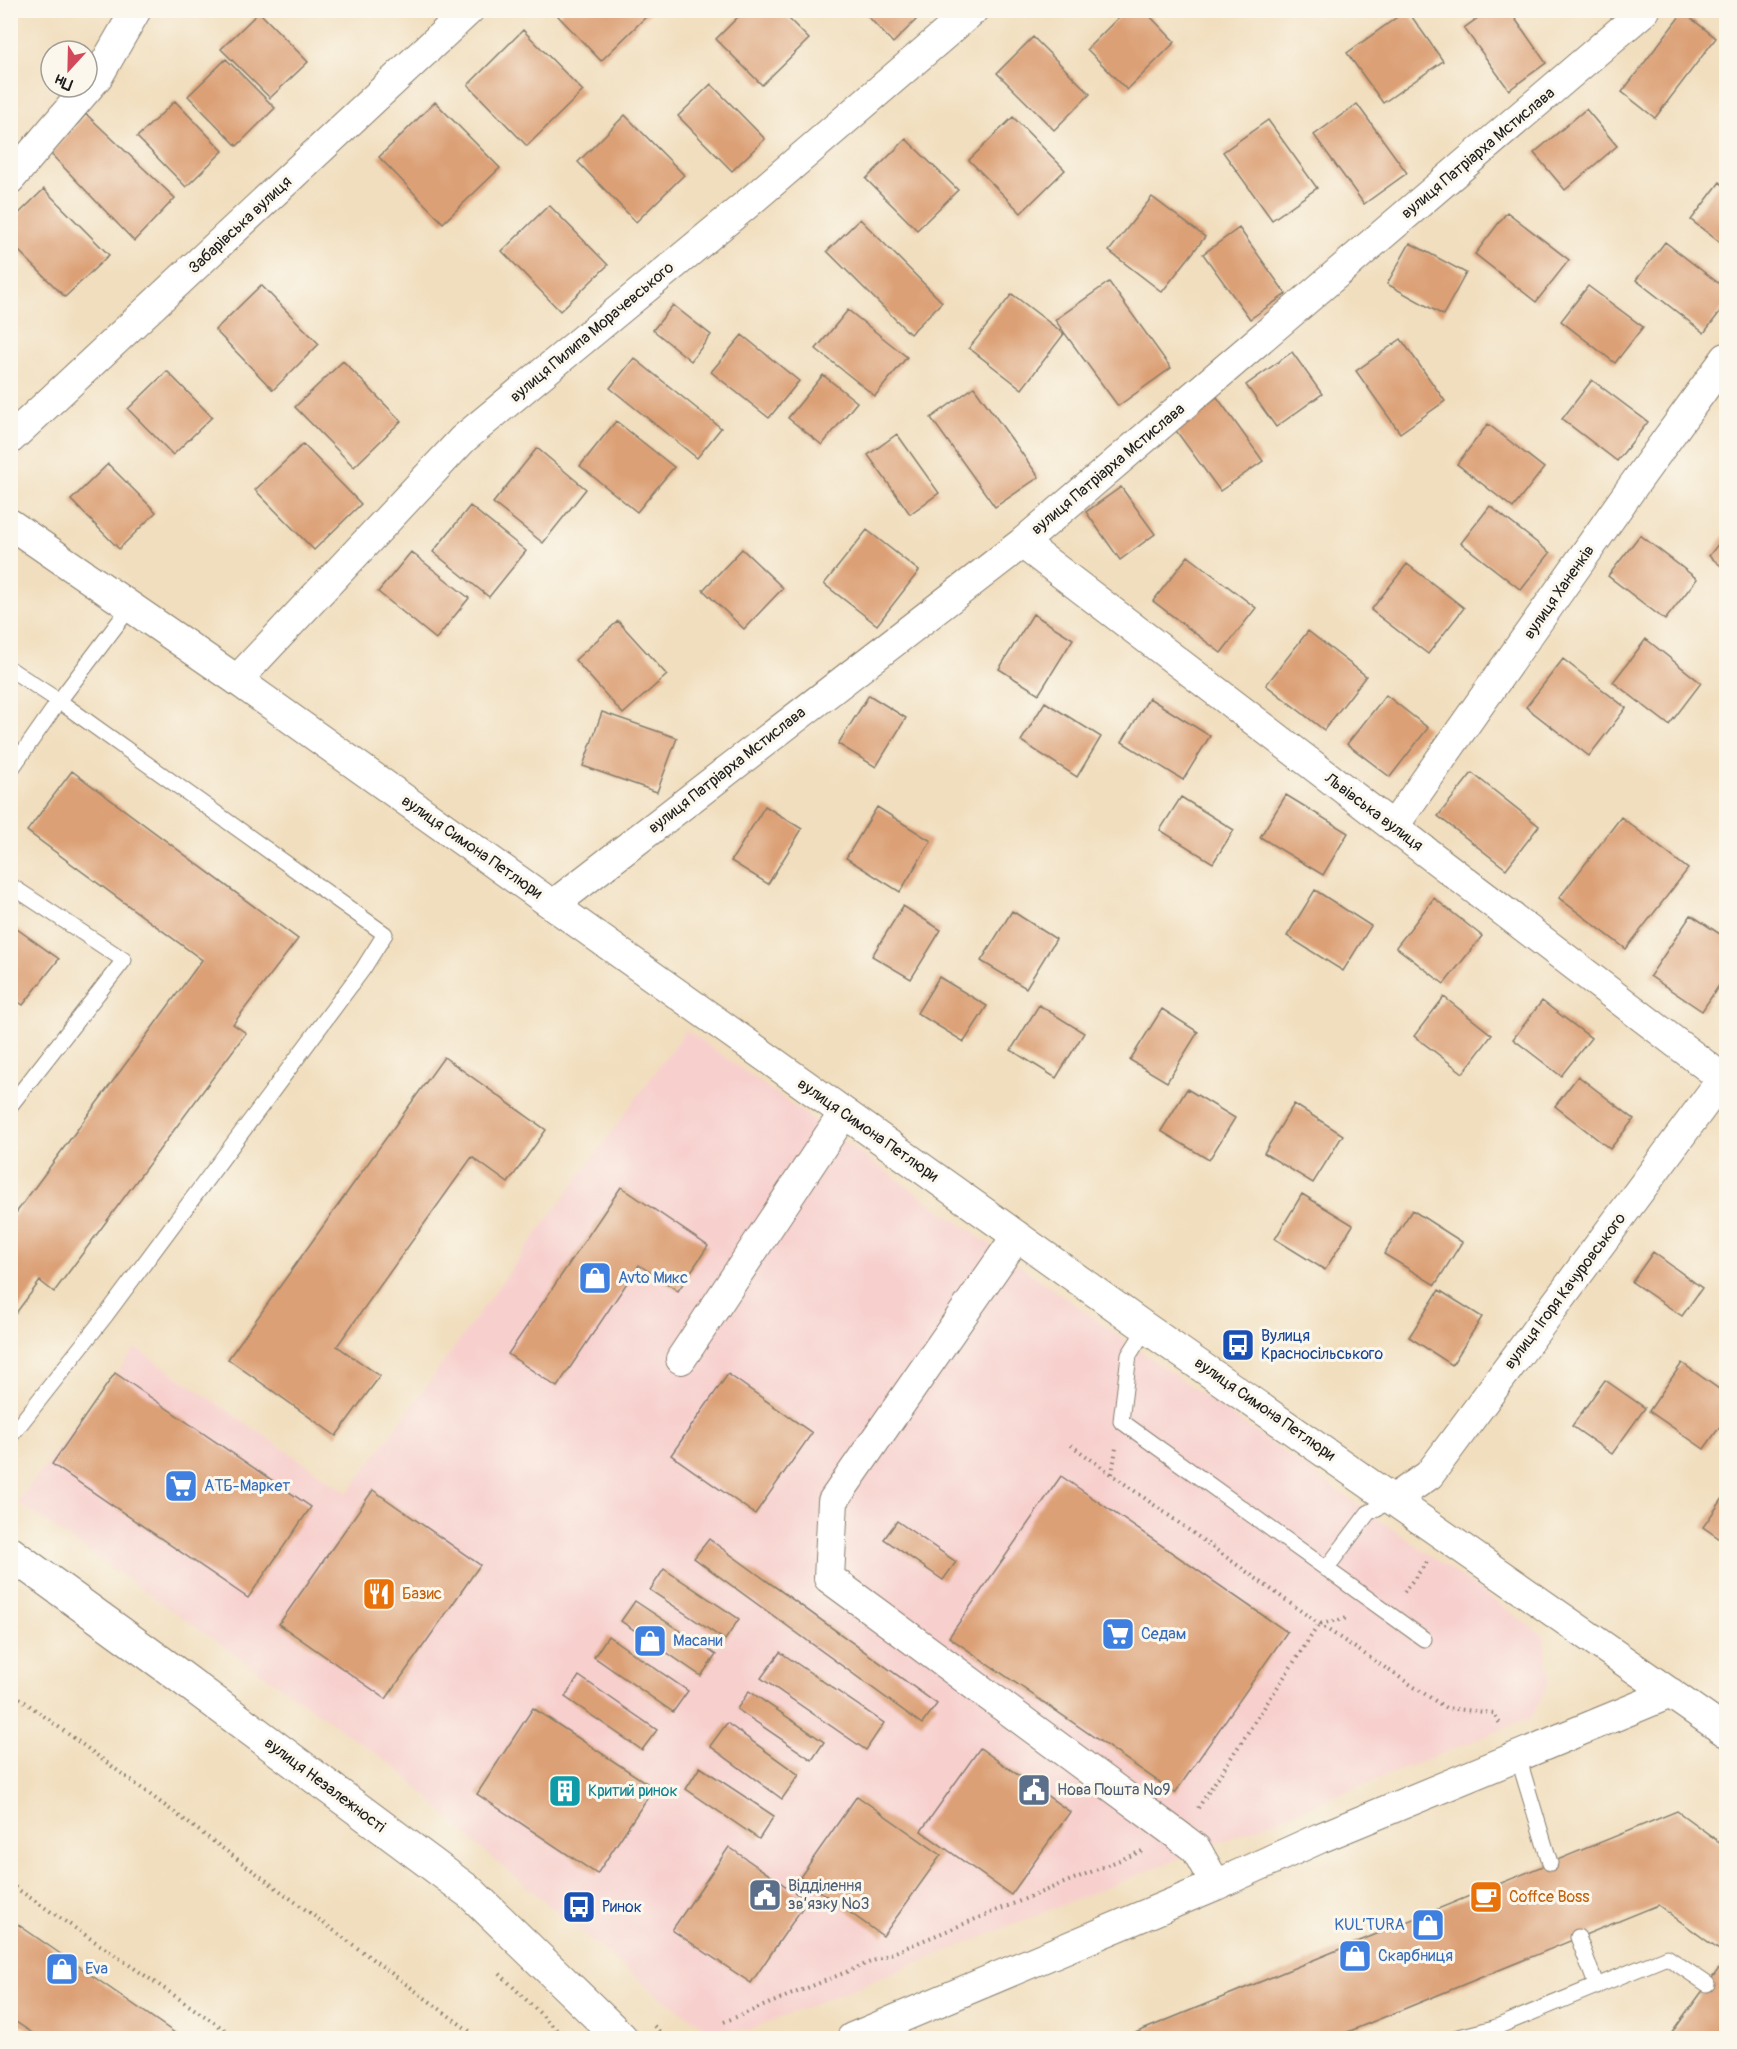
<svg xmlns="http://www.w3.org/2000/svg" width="1737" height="2049" viewBox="0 0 1737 2049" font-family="Pangolin,sans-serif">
<rect width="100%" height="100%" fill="#fbf7ec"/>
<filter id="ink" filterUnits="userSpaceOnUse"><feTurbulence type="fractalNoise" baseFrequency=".0167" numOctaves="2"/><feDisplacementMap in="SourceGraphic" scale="12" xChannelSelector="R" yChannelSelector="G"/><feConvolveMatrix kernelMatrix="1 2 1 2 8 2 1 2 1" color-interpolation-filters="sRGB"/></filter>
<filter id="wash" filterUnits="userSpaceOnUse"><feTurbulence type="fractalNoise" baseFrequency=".008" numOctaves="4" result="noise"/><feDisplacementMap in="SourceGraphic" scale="24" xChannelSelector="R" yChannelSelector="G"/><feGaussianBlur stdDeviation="1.35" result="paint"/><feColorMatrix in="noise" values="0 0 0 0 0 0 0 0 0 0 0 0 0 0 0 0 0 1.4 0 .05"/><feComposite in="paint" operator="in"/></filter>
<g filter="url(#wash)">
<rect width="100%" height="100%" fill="#f1debe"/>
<path fill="#f7d0ce" d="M 686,1030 L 1544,1636 L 1550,1681 L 1531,1718 L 749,2030 L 706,2028 L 656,1994 L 478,1846 L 401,1771 L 17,1502 L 136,1348 L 348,1493 Z"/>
<g id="blocks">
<path fill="#dca076" d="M 563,10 L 653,10 L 601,61 L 558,16 Z
M 745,10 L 780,10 L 809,39 L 762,85 L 716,39 Z
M 862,10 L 907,10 L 916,20 L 893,43 Z
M 1126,10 L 1144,10 L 1175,42 L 1127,90 L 1087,49 Z
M 1407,10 L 1443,61 L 1383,103 L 1347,53 Z
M 1489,10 L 1509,10 L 1546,63 L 1509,90 L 1464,28 Z
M 259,12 L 308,62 L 270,98 L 221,49 Z
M 1683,12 L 1716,38 L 1655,118 L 1622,92 Z
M 523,30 L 583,91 L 527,146 L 468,85 Z
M 1033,37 L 1090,94 L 1054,130 L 997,73 Z
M 226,59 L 275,108 L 237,146 L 188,96 Z
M 711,84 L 765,139 L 732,171 L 678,116 Z
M 175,101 L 223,151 L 186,187 L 137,137 Z
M 435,102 L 500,168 L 443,223 L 379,157 Z
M 1357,104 L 1407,173 L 1364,204 L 1314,135 Z
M 1586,109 L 1617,146 L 1565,190 L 1534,153 Z
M 86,114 L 175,198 L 134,241 L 51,154 Z
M 625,115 L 684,175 L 636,222 L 578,162 Z
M 1013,117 L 1065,170 L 1021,213 L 969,160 Z
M 1268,120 L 1317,188 L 1272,220 L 1223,152 Z
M 906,139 L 958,190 L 917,230 L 866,179 Z
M 1720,182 L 1726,188 L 1726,247 L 1691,220 Z
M 44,189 L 109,255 L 65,297 L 10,242 L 10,222 Z
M 1152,197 L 1205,237 L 1162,292 L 1109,251 Z
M 549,205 L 608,265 L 560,311 L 502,251 Z
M 1507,212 L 1569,260 L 1536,302 L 1475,254 Z
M 860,219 L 942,302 L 910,334 L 827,251 Z
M 1239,228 L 1286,294 L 1250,319 L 1203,254 Z
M 1665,242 L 1726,289 L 1726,304 L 1704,333 L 1636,280 Z
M 1410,243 L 1466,273 L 1443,315 L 1387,284 Z
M 1109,282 L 1171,368 L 1118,406 L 1055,320 Z
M 261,285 L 319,344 L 273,390 L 215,330 Z
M 1588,286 L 1643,327 L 1615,363 L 1561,321 Z
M 1012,294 L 1064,334 L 1022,389 L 969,348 Z
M 673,305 L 711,335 L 691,361 L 653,330 Z
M 848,310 L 907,357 L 875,396 L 816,349 Z
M 742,335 L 799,381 L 769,418 L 711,372 Z
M 1401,339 L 1445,401 L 1400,433 L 1356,371 Z
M 1292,352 L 1322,394 L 1276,427 L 1246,385 Z
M 634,358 L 721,428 L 697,458 L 610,388 Z
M 343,361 L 401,421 L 354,467 L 295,407 Z
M 167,371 L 212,417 L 173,455 L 128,409 Z
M 823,375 L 857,402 L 822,445 L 788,418 Z
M 1592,380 L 1648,422 L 1617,461 L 1562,419 Z
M 974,387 L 1039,477 L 995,507 L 931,418 Z
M 1217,397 L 1263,461 L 1220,491 L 1174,428 Z
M 616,421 L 674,467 L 637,512 L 580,466 Z
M 1488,424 L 1544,468 L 1513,508 L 1457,464 Z
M 897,434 L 939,493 L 910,514 L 868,455 Z
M 303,444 L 361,504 L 314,550 L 255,490 Z
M 537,448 L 586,489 L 543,543 L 493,503 Z
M 108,464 L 156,512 L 119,549 L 71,500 Z
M 1121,487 L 1155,534 L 1120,560 L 1086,512 Z
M 470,506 L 526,551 L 489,597 L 433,552 Z
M 1490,506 L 1550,553 L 1521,590 L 1461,543 Z
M 867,530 L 919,571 L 877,625 L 824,584 Z
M 1726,534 L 1726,570 L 1709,556 Z
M 1640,535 L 1697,579 L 1665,620 L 1608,576 Z
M 742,549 L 783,588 L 744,629 L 703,590 Z
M 411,552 L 469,598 L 436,639 L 378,592 Z
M 1188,556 L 1256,608 L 1221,653 L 1153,601 Z
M 1407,564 L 1464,608 L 1428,654 L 1371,610 Z
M 1033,614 L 1073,639 L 1039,694 L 999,669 Z
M 618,621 L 667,675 L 623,714 L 575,660 Z
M 1308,631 L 1366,676 L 1324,730 L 1266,685 Z
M 1646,639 L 1701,683 L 1669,725 L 1613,682 Z
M 1563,659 L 1626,708 L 1589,756 L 1526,707 Z
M 869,695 L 906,718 L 876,767 L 838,744 Z
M 1386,695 L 1428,728 L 1390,777 L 1347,744 Z
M 1149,698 L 1210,736 L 1183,780 L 1122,742 Z
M 1045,702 L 1101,737 L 1077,777 L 1021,741 Z
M 602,712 L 677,738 L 657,792 L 583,766 Z
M 72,771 L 298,939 L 233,1024 L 246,1033 L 54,1292 L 40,1281 L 10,1321 L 10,1221 L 202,960 L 27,831 Z
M 1472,773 L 1539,826 L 1506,869 L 1438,816 Z
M 1286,795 L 1348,833 L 1323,875 L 1260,837 Z
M 1181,797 L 1234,830 L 1213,863 L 1160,830 Z
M 765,806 L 802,829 L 768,884 L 731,861 Z
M 877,807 L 931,841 L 900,892 L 846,858 Z
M 1621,817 L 1688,869 L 1626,949 L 1559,898 Z
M 1315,890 L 1371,926 L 1343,971 L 1287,936 Z
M 1434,898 L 1482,936 L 1444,984 L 1396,947 Z
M 903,906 L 941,930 L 911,979 L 872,956 Z
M 1012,911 L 1056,939 L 1026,988 L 981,961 Z
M 1691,915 L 1726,938 L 1726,975 L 1702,1011 L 1650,976 Z
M 10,924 L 59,959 L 23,1005 L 10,996 Z
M 939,977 L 987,1006 L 964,1042 L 917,1013 Z
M 1444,997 L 1492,1035 L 1463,1073 L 1414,1036 Z
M 1542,1001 L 1591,1038 L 1561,1076 L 1513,1039 Z
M 1039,1005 L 1084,1033 L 1056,1078 L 1011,1050 Z
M 1162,1009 L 1198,1032 L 1167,1082 L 1130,1060 Z
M 444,1057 L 546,1130 L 508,1183 L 472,1157 L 337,1346 L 380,1376 L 336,1436 L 228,1359 Z
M 1578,1076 L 1634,1119 L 1610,1149 L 1555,1106 Z
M 1187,1089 L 1235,1118 L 1209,1160 L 1161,1131 Z
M 1294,1104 L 1343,1135 L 1313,1183 L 1264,1153 Z
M 621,1187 L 708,1246 L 678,1291 L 639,1265 L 557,1387 L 508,1354 Z
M 1302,1194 L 1353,1225 L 1325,1270 L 1275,1239 Z
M 1412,1210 L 1462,1242 L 1435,1285 L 1384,1254 Z
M 1653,1252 L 1702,1288 L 1682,1316 L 1632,1282 Z
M 1439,1290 L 1482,1317 L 1452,1365 L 1409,1337 Z
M 1682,1363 L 1726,1394 L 1726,1418 L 1704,1449 L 1649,1411 Z
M 115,1373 L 311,1507 L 248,1598 L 52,1464 Z
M 728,1374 L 812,1433 L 755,1514 L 671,1455 Z
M 1605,1380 L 1645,1408 L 1612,1454 L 1572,1426 Z
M 1061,1476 L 1287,1632 L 1175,1793 L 949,1637 Z
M 373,1490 L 480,1565 L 386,1699 L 279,1624 Z
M 1726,1494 L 1726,1543 L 1703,1527 Z
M 897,1521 L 956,1562 L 943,1580 L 884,1539 Z
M 709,1539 L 937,1704 L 922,1724 L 694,1558 Z
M 664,1569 L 739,1619 L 725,1640 L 650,1590 Z
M 635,1601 L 716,1655 L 701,1676 L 621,1621 Z
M 608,1636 L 688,1691 L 673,1712 L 594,1657 Z
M 780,1652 L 884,1723 L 866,1750 L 761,1678 Z
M 579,1676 L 657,1730 L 642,1750 L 565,1697 Z
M 749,1691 L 824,1742 L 812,1760 L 737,1709 Z
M 533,1708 L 654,1788 L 597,1874 L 477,1794 Z
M 727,1723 L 799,1775 L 782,1799 L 710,1746 Z
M 980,1748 L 1070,1812 L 1011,1895 L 921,1831 Z
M 700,1767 L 774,1816 L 759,1839 L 686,1789 Z
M 857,1796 L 941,1855 L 883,1936 L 800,1877 Z
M 1677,1811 L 1726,1847 L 1726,1955 L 1658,1905 L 1333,2038 L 1123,2038 Z
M 729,1847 L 807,1901 L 751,1983 L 672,1930 Z
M 10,1919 L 182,2038 L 40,2038 L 10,2018 Z
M 1726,1959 L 1726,2038 L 1668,2038 Z"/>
</g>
</g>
<g filter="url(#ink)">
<use href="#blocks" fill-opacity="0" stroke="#867d6d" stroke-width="1.5"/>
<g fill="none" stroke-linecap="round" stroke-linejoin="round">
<defs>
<path id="service" d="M 10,669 L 59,701 L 10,771
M 10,885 L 124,960 L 10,1106
M 1146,1328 L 1129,1355 L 1121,1421 L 1424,1639
M 10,1437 L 106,1315 L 363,969 L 385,934 L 59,701 L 131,606
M 1326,1569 L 1368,1513 L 1394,1499
M 1518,1757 L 1550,1863
M 1578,1937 L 1597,1987
M 1455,2038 L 1494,2028 L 1667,1957 L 1707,1984"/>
<path id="minor" d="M 10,179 L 98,76 L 136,10
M 10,439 L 469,10
M 10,524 L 237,680 L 1146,1328 L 1726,1732
M 1022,543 L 1726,1081
M 237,680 L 463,439 L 746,205 L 973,10
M 1393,827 L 1633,486 L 1726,358
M 553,905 L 1022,543 L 1645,10
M 1017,1236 L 833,1501 L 829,1578 L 1179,1836 L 1196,1849 L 1216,1885
M 681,1359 L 844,1113
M 1394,1499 L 1429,1475 L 1726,1074
M 852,2038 L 1216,1885 L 1320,1838 L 1671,1693"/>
<path id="tertiary" d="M 10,1553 L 166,1666 L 472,1894 L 621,2038"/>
</defs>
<use href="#service" stroke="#867d6d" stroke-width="17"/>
<use href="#minor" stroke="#867d6d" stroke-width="32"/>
<use href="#tertiary" stroke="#867d6d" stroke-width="35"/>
<path stroke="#867d6d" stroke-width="4" stroke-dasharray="1.5 4.5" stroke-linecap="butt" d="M 1071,1445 L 1319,1624 L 1446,1708 L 1494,1713 L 1501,1726
M 1112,1474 L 1116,1448
M 1404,1592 L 1427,1562
M 10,1691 L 479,2038
M 1198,1808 L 1319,1624 L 1348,1618
M 10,1884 L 237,2038
M 500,1974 L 565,2038
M 724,2022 L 1142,1851
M 654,2026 L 666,2038"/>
<use href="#service" stroke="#fff" stroke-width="15"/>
<use href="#minor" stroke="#fff" stroke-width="30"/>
<use href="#tertiary" stroke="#fff" stroke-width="33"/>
</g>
</g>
<defs>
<symbol id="shop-square" viewBox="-11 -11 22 22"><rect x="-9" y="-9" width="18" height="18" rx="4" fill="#3f7fe0" stroke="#fbf7ec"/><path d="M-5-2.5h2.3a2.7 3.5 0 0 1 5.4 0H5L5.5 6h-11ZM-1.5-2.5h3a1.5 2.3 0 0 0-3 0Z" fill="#fff"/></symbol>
<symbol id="bus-square" viewBox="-11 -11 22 22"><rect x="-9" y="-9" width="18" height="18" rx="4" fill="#1a4fb4" stroke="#fbf7ec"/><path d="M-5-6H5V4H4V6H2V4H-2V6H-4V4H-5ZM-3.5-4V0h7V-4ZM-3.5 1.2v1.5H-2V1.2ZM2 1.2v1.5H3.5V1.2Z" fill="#fff"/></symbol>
<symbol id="supermarket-square" viewBox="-11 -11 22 22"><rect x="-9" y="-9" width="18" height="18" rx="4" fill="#3f7fe0" stroke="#fbf7ec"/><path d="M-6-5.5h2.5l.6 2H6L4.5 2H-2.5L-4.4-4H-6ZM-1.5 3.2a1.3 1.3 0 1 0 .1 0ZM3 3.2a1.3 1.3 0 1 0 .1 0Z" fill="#fff"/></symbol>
<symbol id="restaurant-square" viewBox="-11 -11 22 22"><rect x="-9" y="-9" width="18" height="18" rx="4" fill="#e8710a" stroke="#fbf7ec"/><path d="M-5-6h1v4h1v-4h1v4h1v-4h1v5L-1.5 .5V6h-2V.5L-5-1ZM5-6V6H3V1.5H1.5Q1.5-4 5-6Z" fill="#fff"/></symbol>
<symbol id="civic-square" viewBox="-11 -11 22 22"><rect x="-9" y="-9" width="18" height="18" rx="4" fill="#5c6f8a" stroke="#fbf7ec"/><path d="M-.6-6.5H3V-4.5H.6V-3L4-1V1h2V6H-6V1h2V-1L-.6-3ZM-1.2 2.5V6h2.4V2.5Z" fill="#fff"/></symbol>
<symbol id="building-square" viewBox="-11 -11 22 22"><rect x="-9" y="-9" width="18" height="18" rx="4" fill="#0f9aa8" stroke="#fbf7ec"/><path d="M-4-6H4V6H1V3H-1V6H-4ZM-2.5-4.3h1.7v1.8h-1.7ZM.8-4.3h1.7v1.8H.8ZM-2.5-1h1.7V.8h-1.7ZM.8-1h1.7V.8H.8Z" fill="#fff"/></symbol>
<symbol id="cafe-square" viewBox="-11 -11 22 22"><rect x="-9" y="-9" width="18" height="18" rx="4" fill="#e8710a" stroke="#fbf7ec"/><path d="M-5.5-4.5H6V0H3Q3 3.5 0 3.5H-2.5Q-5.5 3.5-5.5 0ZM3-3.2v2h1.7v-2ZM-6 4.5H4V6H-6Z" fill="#fff"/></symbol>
</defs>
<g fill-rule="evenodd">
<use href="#shop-square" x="576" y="1259" width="38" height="38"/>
<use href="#bus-square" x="1219" y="1326" width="38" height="38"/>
<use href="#supermarket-square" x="162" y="1467" width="38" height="38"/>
<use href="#restaurant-square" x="360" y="1575" width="38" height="38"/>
<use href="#supermarket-square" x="1099" y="1615" width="38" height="38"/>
<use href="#shop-square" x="631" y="1622" width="38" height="38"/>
<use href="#civic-square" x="1015" y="1771" width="38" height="38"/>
<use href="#building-square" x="546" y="1772" width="38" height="38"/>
<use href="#civic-square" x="746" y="1876" width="38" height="38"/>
<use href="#cafe-square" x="1467" y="1878" width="38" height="38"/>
<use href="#bus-square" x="560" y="1888" width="38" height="38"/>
<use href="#shop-square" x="1409" y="1906" width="38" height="38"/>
<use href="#shop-square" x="1336" y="1937" width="38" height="38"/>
<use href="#shop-square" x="43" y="1950" width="38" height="38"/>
</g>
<g text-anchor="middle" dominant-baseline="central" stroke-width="6" stroke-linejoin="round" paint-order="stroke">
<g font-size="16" fill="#1c1c1c" stroke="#fbf7ec">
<text transform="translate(1478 153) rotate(-40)">вулиця Патріарха Мстислава</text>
<text transform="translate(240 225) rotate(-43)">Забарівська вулиця</text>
<text transform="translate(592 332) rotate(-40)">вулиця Пилипа Морачевського</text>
<text transform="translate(1108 469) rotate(-40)">вулиця Патріарха Мстислава</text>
<text transform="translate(1559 592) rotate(-55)">вулиця Ханенків</text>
<text transform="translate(727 770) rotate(-38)">вулиця Патріарха Мстислава</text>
<text transform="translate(1374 812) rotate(37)">Львівська вулиця</text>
<text transform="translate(472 847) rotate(35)">вулиця Симона Петлюри</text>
<text transform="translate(868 1130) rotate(35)">вулиця Симона Петлюри</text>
<text transform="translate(1565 1291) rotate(-53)">вулиця Ігоря Качуровського</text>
<text transform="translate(1265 1409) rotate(35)">вулиця Симона Петлюри</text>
<text transform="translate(325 1785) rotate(37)">вулиця Незалежності</text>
</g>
<g font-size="16" fill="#366cbe" stroke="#fbf7ec" text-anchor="start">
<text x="618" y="1278">Avto Микс</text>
<text x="204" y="1486">АТБ-Маркет</text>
<text x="1141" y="1634">Седам</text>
<text x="673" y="1641">Масани</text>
<text x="1405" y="1925" text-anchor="end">KUL’TURA</text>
<text x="1378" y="1956">Скарбниця</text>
<text x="85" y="1969">Eva</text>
</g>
<g font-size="16" fill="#164399" stroke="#fbf7ec" text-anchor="start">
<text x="1261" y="1336">Вулиця<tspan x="1261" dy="18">Красносільського</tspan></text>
<text x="602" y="1907">Ринок</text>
</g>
<g font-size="16" fill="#c56008" stroke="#fbf7ec" text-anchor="start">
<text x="402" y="1594">Базис</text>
<text x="1509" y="1897">Coffce Boss</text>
</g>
<g font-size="16" fill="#4e5e75" stroke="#fbf7ec" text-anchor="start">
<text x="1057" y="1790">Нова Пошта №9</text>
<text x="788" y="1886">Відділення<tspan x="788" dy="18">зв’язку №3</tspan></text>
</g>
<g font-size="16" fill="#0d838f" stroke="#fbf7ec" text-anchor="start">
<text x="588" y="1791">Критий ринок</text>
</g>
</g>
<rect width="1737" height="2049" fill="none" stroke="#fbf7ec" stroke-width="36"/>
<g transform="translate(69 69) rotate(202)"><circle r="28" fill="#fbf7ec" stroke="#a29f99" stroke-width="1.5"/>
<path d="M0-4.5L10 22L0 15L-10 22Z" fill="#d1495b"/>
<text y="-9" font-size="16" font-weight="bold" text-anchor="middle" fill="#1c1c1c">Пн</text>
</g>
</svg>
